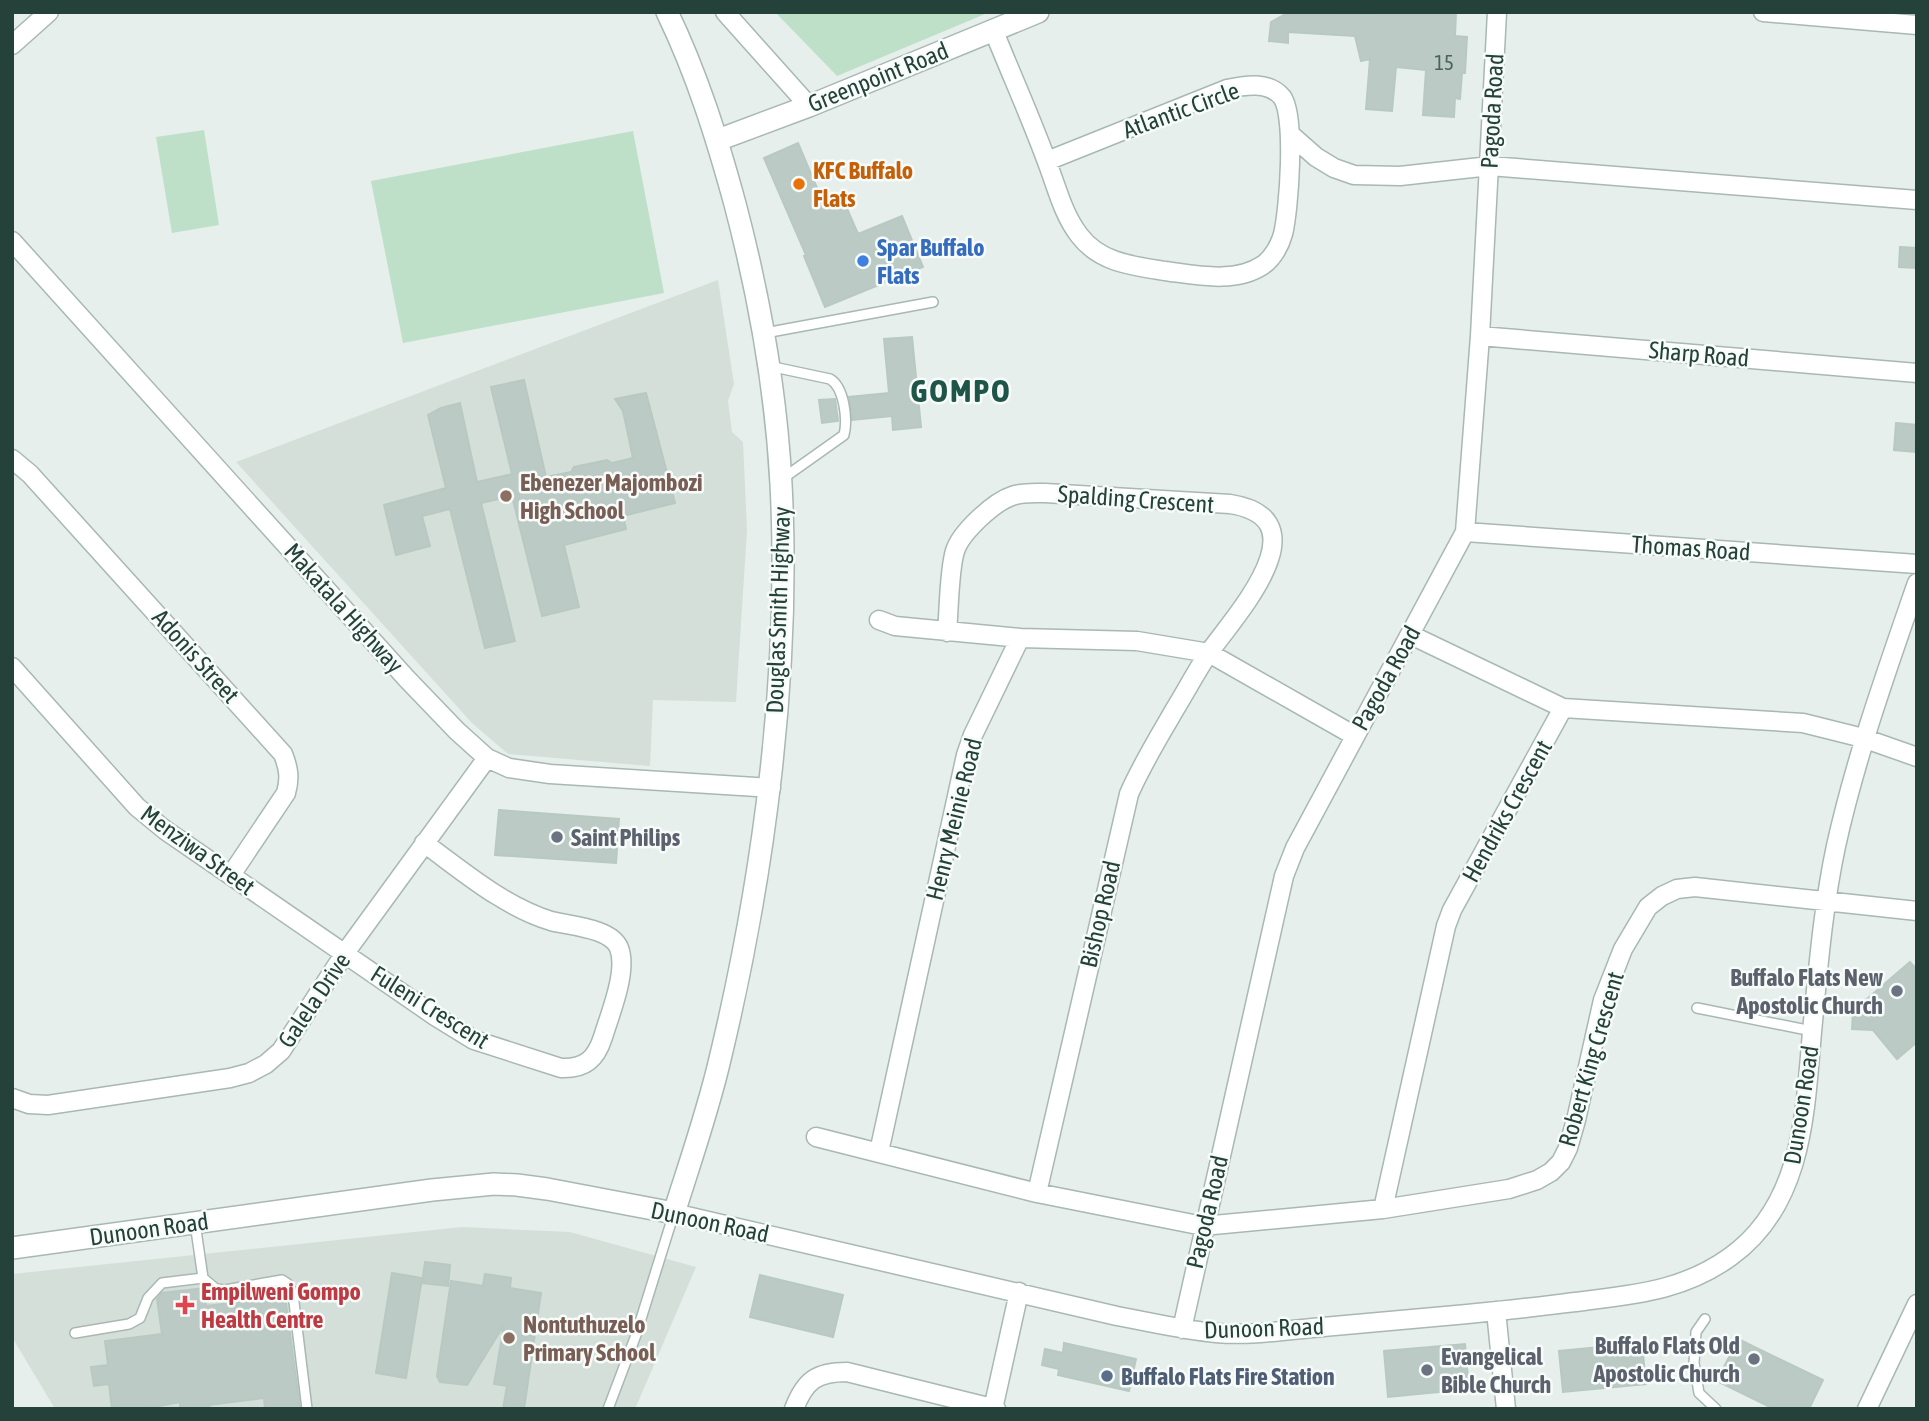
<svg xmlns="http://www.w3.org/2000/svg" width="1929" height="1421" viewBox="0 0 1929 1421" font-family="'Asap Condensed',sans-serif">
<rect width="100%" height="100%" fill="#e6efeb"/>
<path fill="#d4dfda" d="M 718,280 L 734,384 L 728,401 L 732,432 L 743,442 L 747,530 L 736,702 L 653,700 L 650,766 L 508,754 L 472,723 L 236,462 Z
M 462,1227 L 570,1232 L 696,1267 L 635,1409 L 55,1409 L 12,1337 L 12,1274 Z"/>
<path fill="#bfe0c8" d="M 775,12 L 990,12 L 837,76 Z
M 204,130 L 219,225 L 172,233 L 156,137 Z
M 633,131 L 664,293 L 403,343 L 371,181 Z"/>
<path fill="#bbcac4" stroke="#b8c9c2" stroke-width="2" d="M 1289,12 L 1375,14 L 1375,12 L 1456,12 L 1455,36 L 1467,37 L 1465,73 L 1462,73 L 1460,99 L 1455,98 L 1454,117 L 1423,115 L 1426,70 L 1396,67 L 1392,111 L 1366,109 L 1370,59 L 1361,61 L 1355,36 L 1288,32 L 1288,43 L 1269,41 L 1271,22 Z
M 798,143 L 825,207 L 843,199 L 858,234 L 902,216 L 923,267 L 825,307 L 804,256 L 806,255 L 764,158 Z
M 1900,247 L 1917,248 L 1917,268 L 1899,267 Z
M 912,337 L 921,427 L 893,430 L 892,416 L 852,420 L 849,397 L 889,393 L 884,339 Z
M 524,380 L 546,477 L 571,472 L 574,467 L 607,460 L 612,463 L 633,458 L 623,411 L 615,399 L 646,393 L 675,503 L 623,516 L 626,529 L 564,545 L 579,607 L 542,616 L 512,496 L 481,503 L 515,641 L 485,648 L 450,509 L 422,516 L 430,546 L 396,555 L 384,505 L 446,488 L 428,415 L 441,408 L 460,403 L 477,482 L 512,474 L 491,387 Z
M 835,399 L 838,421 L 822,423 L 819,400 Z
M 1896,423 L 1917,425 L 1915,452 L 1894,450 Z
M 499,810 L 619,819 L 616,863 L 495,855 Z
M 1910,962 L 1917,970 L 1917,1042 L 1897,1059 L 1873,1030 L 1852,1029 L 1853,1011 Z
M 425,1262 L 450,1265 L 448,1286 L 422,1283 Z
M 392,1273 L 422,1278 L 406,1378 L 376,1373 Z
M 485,1274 L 511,1278 L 510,1288 L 541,1293 L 524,1409 L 503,1409 L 507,1386 L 494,1384 L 504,1325 L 467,1385 L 440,1382 L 437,1376 L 451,1281 L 483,1286 Z
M 760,1275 L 843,1295 L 833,1337 L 750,1317 Z
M 204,1288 L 206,1306 L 285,1296 L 300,1409 L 265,1409 L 264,1398 L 209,1405 L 210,1409 L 180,1409 L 180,1402 L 143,1409 L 112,1409 L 109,1384 L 94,1386 L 91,1367 L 108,1365 L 105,1341 L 162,1334 L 157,1299 L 162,1293 Z
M 1738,1339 L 1823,1380 L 1809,1409 L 1774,1409 L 1717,1381 Z
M 1064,1343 L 1136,1359 L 1129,1391 L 1058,1375 L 1059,1369 L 1042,1365 L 1045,1349 L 1063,1353 Z
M 1642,1343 L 1646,1384 L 1563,1392 L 1559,1351 Z
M 1465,1344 L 1469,1389 L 1388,1397 L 1384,1351 Z"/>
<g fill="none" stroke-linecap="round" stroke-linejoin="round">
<defs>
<path id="service" d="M 765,333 L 933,302
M 769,366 L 830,379 C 844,387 848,419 844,435 L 782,479
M 1697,1008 L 1812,1031
M 203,1278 L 216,1289 L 225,1290 L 282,1280 L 288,1284 L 293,1294 L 307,1409
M 1705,1319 L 1696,1332 L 1694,1363 L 1699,1393 L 1716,1409
M 75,1333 L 129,1324 L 140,1318 L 148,1298 L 162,1283 L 203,1278 L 195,1223
M 608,1409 L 636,1335 L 674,1213"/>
<path id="minor" d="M 725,12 L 809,106
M 1763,12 L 1917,25
M 993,29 C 1011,74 1031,118 1047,162 C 1057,188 1063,214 1079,235 C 1100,263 1133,266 1165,271 C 1196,275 1235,284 1263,265 C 1273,258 1280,245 1283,234 C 1289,210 1296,115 1282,97 C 1269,81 1245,85 1227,89 L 1047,161
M 12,45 L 49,12
M 1291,135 L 1316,157 L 1334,168 L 1354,175 L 1400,176 L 1490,166 L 1917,200
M 12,241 L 407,679 L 457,731 L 487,758 L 509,768 L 550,774 L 771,788
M 1480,336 L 1917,373
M 12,459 L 30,474 L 283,754 C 289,769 290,779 286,793 L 231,875
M 1465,532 L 1917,564
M 879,620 L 895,626 L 1020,638
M 947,632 C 949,611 949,570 955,551 C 961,532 994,502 1012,496 C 1022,492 1034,493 1045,493 L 1230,504 C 1326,519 1233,618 1208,654 C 1196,672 1186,691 1175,709 C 1159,737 1142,764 1129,794 L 1037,1193
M 1411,635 L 1563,708
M 12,667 L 137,807 L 165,830 L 435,1016 L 474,1040 L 561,1068 C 585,1069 596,1059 603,1037 C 610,1014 628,971 619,948 C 611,928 570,926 551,921 C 503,906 464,872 424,843
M 12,1098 L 29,1104 L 48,1105 L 230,1078 L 249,1073 L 266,1064 L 281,1051 L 345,953 L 487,758
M 816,1137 L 1037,1193 L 1203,1226 L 1383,1209 L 1509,1189 L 1537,1180 L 1551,1172 L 1561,1162 L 1568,1148 L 1576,1120 L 1603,1000 L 1623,949 L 1648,907 L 1662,896 L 1677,889 L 1695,887 L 1917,911
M 879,1152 L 966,755 L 973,735 L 1020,638 L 1137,641 L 1209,653 L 1355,736
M 1383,1209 L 1446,926 L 1452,910 L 1563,708 L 1803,723 L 1863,738 L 1917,757
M 674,1213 L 1117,1316 C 1150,1322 1183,1330 1216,1333 C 1252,1336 1288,1330 1323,1327 C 1375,1322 1426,1318 1477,1313 C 1513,1310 1549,1305 1584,1301 C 1638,1294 1684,1290 1730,1257 C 1803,1205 1805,1113 1812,1032 C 1818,970 1823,907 1836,846 C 1856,756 1887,670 1917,583
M 1496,1311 L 1506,1409
M 1182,1329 L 1284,876 L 1295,848 L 1465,532 L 1480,336 L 1497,12
M 794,1409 C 805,1380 817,1372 847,1372 L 996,1409
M 993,1409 L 1019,1292
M 1867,1409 L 1917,1304"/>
<path id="tertiary" d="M 718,140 L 809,106 L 1038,12
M 12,1248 L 432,1190 L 494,1184 L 517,1185 L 547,1189 L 674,1213 C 690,1162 708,1111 720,1059 C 764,876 791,673 781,484 C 776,390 759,295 735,204 C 717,138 697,74 667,12"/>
</defs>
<use href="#service" stroke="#a8b8b2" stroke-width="12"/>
<use href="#minor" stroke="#a8b8b2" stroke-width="21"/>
<use href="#tertiary" stroke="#a8b8b2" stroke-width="24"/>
<use href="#service" stroke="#fff" stroke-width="9"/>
<use href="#minor" stroke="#fff" stroke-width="18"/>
<use href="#tertiary" stroke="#fff" stroke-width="21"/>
</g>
<circle fill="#e8710a" stroke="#f7fbf9" stroke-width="2.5" cx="799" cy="184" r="7"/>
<circle fill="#3f7fe0" stroke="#f7fbf9" stroke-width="2.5" cx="863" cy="261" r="7"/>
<g fill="#8d6e63" stroke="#f7fbf9" stroke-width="2.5">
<circle cx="506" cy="496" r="7"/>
<circle cx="509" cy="1338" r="7"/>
</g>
<g fill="#6b7280" stroke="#f7fbf9" stroke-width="2.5">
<circle cx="557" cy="837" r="7"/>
<circle cx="1897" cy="991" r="7"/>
<circle cx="1754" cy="1359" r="7"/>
<circle cx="1427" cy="1370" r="7"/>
</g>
<path fill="#e0444e" stroke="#f7fbf9" stroke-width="2.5" d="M181.5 1294.5h7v7h7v7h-7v7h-7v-7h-7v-7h7z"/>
<circle fill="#5c6f8a" stroke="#f7fbf9" stroke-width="2.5" cx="1107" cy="1376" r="7"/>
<g text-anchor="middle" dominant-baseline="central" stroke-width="5" stroke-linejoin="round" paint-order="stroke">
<g font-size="21" fill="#4a645c">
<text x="1444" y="62">15</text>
</g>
<g font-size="24" fill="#24423a" stroke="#f7fbf9">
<text transform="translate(878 77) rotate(-22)">Greenpoint Road</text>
<text transform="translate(1181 110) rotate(-20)">Atlantic Circle</text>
<text transform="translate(1492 111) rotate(-87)">Pagoda Road</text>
<text transform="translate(1699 354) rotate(5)">Sharp Road</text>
<text transform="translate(1136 499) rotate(4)">Spalding Crescent</text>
<text transform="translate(1691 548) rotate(4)">Thomas Road</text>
<text transform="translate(344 608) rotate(48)">Makatala Highway</text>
<text transform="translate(778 610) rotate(-88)">Douglas Smith Highway</text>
<text transform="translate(196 656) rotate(48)">Adonis Street</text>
<text transform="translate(1386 678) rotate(-61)">Pagoda Road</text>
<text transform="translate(1507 811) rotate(-61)">Hendriks Crescent</text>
<text transform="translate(954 819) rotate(-76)">Henry Meinie Road</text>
<text transform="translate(198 850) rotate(36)">Menziwa Street</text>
<text transform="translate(1100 914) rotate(-77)">Bishop Road</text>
<text transform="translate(314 1000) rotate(-56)">Galela Drive</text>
<text transform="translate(430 1007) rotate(32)">Fuleni Crescent</text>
<text transform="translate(1591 1059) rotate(-74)">Robert King Crescent</text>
<text transform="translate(1801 1105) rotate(-81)">Dunoon Road</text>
<text transform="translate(1207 1212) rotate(-77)">Pagoda Road</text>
<text transform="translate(710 1222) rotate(12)">Dunoon Road</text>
<text transform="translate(149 1229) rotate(-8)">Dunoon Road</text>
<text transform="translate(1264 1328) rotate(-2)">Dunoon Road</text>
</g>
<g font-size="24" font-weight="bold" fill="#c56008" stroke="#f7fbf9" text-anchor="start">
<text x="813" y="170">KFC Buffalo<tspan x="813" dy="28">Flats</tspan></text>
</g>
<g font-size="24" font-weight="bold" fill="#366cbe" stroke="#f7fbf9" text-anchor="start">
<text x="877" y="247">Spar Buffalo<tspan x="877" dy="28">Flats</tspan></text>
</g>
<g font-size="24" font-weight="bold" fill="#785e54" stroke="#f7fbf9" text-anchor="start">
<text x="520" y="482">Ebenezer Majombozi<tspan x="520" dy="28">High School</tspan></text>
<text x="523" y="1324">Nontuthuzelo<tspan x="523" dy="28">Primary School</tspan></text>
</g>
<g font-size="24" font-weight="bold" fill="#5b616d" stroke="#f7fbf9" text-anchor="start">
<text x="571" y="837">Saint Philips</text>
<text x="1883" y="977" text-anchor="end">Buffalo Flats New<tspan x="1883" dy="28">Apostolic Church</tspan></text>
<text x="1740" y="1345" text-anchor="end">Buffalo Flats Old<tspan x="1740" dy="28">Apostolic Church</tspan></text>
<text x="1441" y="1356">Evangelical<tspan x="1441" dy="28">Bible Church</tspan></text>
</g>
<g font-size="24" font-weight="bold" fill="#be3a42" stroke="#f7fbf9" text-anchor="start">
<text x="201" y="1291">Empilweni Gompo<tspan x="201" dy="28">Health Centre</tspan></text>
</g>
<g font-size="24" font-weight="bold" fill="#4e5e75" stroke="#f7fbf9" text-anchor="start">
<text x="1121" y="1376">Buffalo Flats Fire Station</text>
</g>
<g font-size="32" font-weight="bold" letter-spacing="2" fill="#1f5548" stroke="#f7fbf9">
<text x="961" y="390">GOMPO</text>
</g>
</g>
<rect width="1929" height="1421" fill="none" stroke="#24423a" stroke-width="28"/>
</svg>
